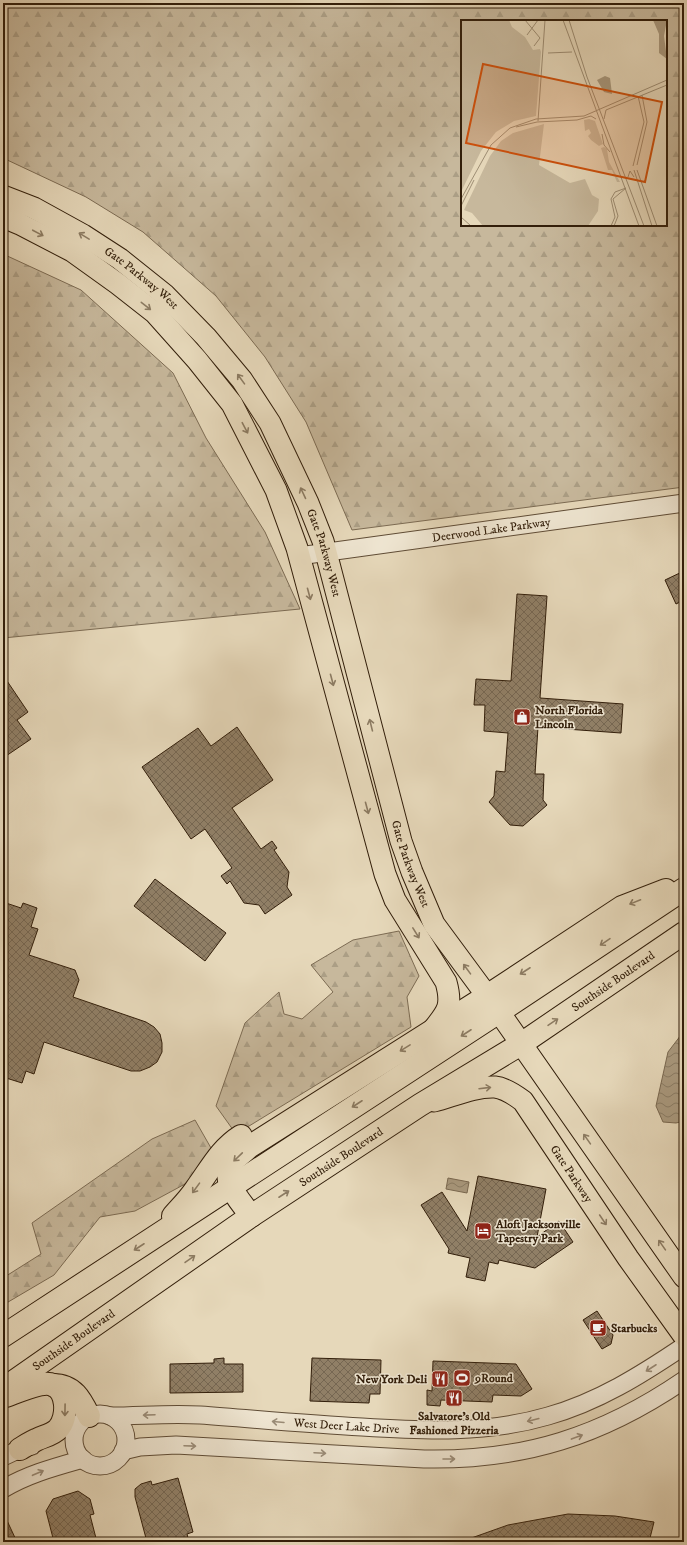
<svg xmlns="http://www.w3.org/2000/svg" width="687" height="1545" viewBox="0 0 687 1545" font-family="'IM FELL DW Pica',serif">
<defs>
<pattern id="forest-firs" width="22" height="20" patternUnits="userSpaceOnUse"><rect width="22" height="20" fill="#c7b89c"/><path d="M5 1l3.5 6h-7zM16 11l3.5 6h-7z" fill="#ab9e85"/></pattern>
<pattern id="water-waves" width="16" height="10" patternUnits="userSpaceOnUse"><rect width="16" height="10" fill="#a9997e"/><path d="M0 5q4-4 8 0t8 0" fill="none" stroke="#8a7c65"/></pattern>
<pattern id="building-cross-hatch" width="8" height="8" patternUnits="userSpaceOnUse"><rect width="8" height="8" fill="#907f66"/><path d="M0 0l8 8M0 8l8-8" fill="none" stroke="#766752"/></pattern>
</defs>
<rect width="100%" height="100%" fill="#e6d8ba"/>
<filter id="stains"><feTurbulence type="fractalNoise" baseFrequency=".005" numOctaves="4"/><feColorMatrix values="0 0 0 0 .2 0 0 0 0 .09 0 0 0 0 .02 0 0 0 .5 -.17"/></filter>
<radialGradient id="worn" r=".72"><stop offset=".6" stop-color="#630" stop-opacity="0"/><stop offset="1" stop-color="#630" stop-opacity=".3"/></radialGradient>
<path fill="url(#forest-firs)" stroke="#7c6b53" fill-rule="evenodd" d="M 3,3 L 684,3 L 684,487 L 352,530 L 306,422 L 265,357 L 216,296 L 143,232 L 86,197 L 3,158 ZM 462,21 L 666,21 L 666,225 L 462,225 Z
M 3,254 L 81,290 L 173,373 L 206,438 L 265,532 L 300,609 L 3,638 Z
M 399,931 L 419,976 L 407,997 L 411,1027 L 236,1134 L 216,1106 L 245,1023 L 279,992 L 284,1014 L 302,1019 L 333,992 L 311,965 L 353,940 Z
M 195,1120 L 211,1148 L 198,1177 L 135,1211 L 100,1217 L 54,1275 L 3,1305 L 3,1278 L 41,1254 L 32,1223 L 152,1139 Z"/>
<path fill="url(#water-waves)" stroke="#796850" d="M 684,1031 L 684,1121 L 676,1123 L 663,1122 L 656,1106 L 668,1052 Z
M 448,1178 L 469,1182 L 467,1193 L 446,1189 Z"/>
<path fill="url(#building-cross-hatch)" stroke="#321e0a" d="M 684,571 L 684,600 L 676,604 L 665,580 Z
M 517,594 L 547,596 L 540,698 L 623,704 L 621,733 L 538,727 L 535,774 L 544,774 L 543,800 L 547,805 L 523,826 L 510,825 L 489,802 L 494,796 L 496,771 L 505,772 L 508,733 L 484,731 L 485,705 L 474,705 L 476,679 L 511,681 Z
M 3,675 L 28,712 L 17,720 L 31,739 L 3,758 Z
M 237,727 L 273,780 L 232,808 L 261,849 L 272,841 L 277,848 L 274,850 L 289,872 L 287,887 L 292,895 L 265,914 L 259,905 L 244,903 L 230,881 L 227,884 L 221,876 L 232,868 L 205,829 L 191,839 L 142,767 L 198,728 L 211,746 Z
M 155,879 L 226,933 L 205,961 L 134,906 Z
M 3,902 L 21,908 L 23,903 L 37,908 L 31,927 L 38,929 L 29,955 L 75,970 L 79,980 L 73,997 L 146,1022 L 154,1027 L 160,1034 L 162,1043 L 162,1052 L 157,1062 L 150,1067 L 140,1071 L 131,1071 L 44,1042 L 34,1074 L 26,1071 L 22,1083 L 3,1077 Z
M 478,1176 L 546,1189 L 537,1237 L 559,1221 L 573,1242 L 535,1268 L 499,1260 L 498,1264 L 489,1262 L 485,1281 L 466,1277 L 470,1258 L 448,1253 L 449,1249 L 421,1205 L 442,1192 L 467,1231 Z
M 597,1311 L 613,1335 L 611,1344 L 602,1349 L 583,1320 Z
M 224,1358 L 224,1364 L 243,1364 L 243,1392 L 170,1393 L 170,1364 L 214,1363 L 214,1359 Z
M 312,1358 L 381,1360 L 380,1394 L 370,1394 L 369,1403 L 310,1401 Z
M 433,1361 L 516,1364 L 532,1389 L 521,1396 L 493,1395 L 492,1402 L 441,1400 L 440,1406 L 427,1405 L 427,1390 L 432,1391 Z
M 178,1478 L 193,1532 L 187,1534 L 189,1542 L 147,1542 L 135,1497 L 135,1489 L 141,1484 L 151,1481 L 152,1485 Z
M 78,1491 L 90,1499 L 94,1514 L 90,1515 L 97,1542 L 54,1542 L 46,1511 L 53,1499 Z
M 3,1512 L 17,1542 L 3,1542 Z
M 568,1514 L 615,1516 L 654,1522 L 649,1542 L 464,1542 L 463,1541 L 508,1525 Z"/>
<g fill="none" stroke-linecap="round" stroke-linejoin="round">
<defs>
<g id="minor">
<path id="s1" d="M 299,556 L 684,503"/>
<circle cx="100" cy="1440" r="26"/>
<path id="s2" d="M 110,1416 C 140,1416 170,1413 200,1415 C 254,1419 308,1424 362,1427 C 425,1431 487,1434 548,1416 C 598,1402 641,1375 684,1346"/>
<path d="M 123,1451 L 140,1447 L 176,1445 L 424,1459 C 524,1461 602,1436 684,1380"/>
<path d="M 3,1457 L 20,1449 L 32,1446"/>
<path d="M 3,1489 C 28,1474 55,1467 83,1459"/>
</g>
<g id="major">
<path id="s3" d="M 3,196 L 34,208 L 83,235 L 120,259 L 165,295 L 206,337 L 242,380 L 270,423 L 308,503 L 323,541 L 401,841 L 412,872 L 434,924 L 499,1012 L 684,1277"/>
<path d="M 3,217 L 20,224 L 72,251 L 118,284 L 155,313 L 197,360 L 232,404 L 276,490 L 297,548 L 385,874 L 395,900 L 446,982 C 453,1007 447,1012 432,1031"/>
<path id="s4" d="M 434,1101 C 453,1096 475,1086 495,1087 C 505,1088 515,1095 523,1101 L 628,1258 L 684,1336"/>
</g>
<g id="highway">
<path d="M 173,1216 C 181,1207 189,1199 195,1190 C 210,1170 220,1149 241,1136"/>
<path d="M 251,1216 C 240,1200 218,1180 234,1160 C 238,1156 244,1152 249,1147 L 487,996 L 622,907 L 666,890"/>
<path d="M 3,1336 L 499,1012 L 684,889"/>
<path d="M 53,1385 C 74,1385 81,1400 89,1416"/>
<path id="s5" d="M 3,1389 L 251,1216 L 420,1105 L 521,1044 L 684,933"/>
<path d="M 6,1396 C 17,1392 39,1382 50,1384 C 68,1388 69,1417 58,1429 C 52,1435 44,1436 36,1440 C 31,1442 25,1446 20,1449"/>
</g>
</defs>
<use href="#minor" stroke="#5f4c36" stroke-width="19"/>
<use href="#major" stroke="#321e0a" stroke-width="23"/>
<use href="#highway" stroke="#321e0a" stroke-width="24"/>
<use href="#minor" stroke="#efe6d2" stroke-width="17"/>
<use href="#major" stroke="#e6d8ba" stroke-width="21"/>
<use href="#highway" stroke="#e6d8ba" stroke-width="22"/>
</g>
<defs><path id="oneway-shaft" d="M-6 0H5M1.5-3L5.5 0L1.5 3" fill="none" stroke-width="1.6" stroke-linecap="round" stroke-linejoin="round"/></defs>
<g stroke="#8c7b62">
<use href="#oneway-shaft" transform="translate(38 233) rotate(28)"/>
<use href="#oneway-shaft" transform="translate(84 236) rotate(-149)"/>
<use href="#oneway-shaft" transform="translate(146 306) rotate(38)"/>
<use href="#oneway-shaft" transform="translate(241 379) rotate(-126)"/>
<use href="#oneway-shaft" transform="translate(245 428) rotate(62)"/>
<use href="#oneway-shaft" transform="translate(303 493) rotate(-115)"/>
<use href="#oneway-shaft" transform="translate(309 594) rotate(75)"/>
<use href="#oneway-shaft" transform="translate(332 680) rotate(75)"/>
<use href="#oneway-shaft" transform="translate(371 725) rotate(-104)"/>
<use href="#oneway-shaft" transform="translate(367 808) rotate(75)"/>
<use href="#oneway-shaft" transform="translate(635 902) rotate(158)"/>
<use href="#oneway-shaft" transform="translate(416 933) rotate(58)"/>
<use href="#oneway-shaft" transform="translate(605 942) rotate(146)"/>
<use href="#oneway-shaft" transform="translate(467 969) rotate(-126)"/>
<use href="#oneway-shaft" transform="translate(525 971) rotate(147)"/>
<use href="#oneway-shaft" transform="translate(553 1022) rotate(-34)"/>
<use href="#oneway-shaft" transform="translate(466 1033) rotate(147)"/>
<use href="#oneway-shaft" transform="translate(405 1048) rotate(148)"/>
<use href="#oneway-shaft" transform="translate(485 1088) rotate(-7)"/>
<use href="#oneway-shaft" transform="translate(357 1104) rotate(147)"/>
<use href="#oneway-shaft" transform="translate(587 1139) rotate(-125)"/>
<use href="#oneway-shaft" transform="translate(238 1157) rotate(136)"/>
<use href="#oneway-shaft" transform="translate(196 1188) rotate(126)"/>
<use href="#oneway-shaft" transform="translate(284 1194) rotate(-33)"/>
<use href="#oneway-shaft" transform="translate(603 1220) rotate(56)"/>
<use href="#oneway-shaft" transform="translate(662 1245) rotate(-125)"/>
<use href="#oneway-shaft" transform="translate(139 1247) rotate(147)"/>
<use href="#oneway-shaft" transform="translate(190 1259) rotate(-35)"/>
<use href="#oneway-shaft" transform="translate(65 1410) rotate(91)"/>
</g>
<g stroke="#9a8c78">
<use href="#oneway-shaft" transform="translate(651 1368) rotate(147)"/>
<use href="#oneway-shaft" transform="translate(149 1415) rotate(178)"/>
<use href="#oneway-shaft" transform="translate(533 1420) rotate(166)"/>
<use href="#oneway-shaft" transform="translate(278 1422) rotate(-175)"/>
<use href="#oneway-shaft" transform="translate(577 1437) rotate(-20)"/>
<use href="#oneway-shaft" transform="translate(190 1446) rotate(2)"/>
<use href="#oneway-shaft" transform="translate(320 1453) rotate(3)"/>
<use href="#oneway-shaft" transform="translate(449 1459)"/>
<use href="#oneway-shaft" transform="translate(38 1473) rotate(-23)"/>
</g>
<defs>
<symbol id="shop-square" viewBox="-11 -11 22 22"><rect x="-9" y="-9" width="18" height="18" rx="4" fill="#8f2418" stroke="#efe6d2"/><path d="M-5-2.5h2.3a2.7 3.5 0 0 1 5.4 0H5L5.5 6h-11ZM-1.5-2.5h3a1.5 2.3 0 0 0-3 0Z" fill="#fff"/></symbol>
<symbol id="hotel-square" viewBox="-11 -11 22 22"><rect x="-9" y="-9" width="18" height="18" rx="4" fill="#8f2418" stroke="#efe6d2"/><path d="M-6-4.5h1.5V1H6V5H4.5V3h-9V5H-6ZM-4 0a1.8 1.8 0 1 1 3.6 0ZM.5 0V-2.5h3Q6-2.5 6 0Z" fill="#fff"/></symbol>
<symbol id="cafe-square" viewBox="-11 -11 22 22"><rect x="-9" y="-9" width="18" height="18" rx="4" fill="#8f2418" stroke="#efe6d2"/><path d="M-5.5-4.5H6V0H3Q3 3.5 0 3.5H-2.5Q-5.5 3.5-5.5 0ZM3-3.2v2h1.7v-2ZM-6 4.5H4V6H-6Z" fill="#fff"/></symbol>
<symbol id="stadium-square" viewBox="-11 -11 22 22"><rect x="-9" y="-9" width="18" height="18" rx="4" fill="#8f2418" stroke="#efe6d2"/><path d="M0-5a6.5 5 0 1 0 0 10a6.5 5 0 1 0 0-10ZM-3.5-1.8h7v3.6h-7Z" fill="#fff"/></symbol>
<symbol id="restaurant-square" viewBox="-11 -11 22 22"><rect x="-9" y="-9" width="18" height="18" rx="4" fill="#8f2418" stroke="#efe6d2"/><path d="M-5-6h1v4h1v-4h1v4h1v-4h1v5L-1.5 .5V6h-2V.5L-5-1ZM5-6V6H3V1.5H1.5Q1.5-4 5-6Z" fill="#fff"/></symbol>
</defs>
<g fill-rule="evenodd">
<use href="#shop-square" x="512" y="707" width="20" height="20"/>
<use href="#hotel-square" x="473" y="1221" width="20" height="20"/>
<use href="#cafe-square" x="588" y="1318" width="20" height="20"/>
<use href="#stadium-square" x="452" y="1368" width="20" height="20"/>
<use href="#restaurant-square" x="430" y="1369" width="20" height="20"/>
<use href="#restaurant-square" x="444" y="1388" width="20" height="20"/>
</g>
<g text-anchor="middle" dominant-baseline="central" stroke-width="3" stroke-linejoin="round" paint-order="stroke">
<g font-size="12" fill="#321e0a" stroke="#efe6d2">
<text stroke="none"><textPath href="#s3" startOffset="162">Gate Parkway West</textPath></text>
<text stroke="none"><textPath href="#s1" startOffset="194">Deerwood Lake Parkway</textPath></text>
<text stroke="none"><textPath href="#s3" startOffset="498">Gate Parkway West</textPath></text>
<text stroke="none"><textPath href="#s3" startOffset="821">Gate Parkway West</textPath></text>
<text stroke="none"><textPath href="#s5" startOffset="734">Southside Boulevard</textPath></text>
<text stroke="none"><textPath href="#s5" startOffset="410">Southside Boulevard</textPath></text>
<text stroke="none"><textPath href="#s4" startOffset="182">Gate Parkway</textPath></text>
<text stroke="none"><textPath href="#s5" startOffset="86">Southside Boulevard</textPath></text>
<text stroke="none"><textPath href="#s2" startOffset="237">West Deer Lake Drive</textPath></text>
</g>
<g font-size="12" font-weight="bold" fill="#321e0a" stroke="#efe6d2" text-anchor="start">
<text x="535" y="710">North Florida<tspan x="535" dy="14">Lincoln</tspan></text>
<text x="496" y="1224">Aloft Jacksonville<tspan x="496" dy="14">Tapestry Park</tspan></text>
<text x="611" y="1328">Starbucks</text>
<text x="475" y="1378">9Round</text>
<text x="427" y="1379" text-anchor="end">New York Deli</text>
<text x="454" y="1416" text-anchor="middle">Salvatore's Old<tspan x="454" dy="14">Fashioned Pizzeria</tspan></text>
</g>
</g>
<g transform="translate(461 20)">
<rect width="206" height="206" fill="#e6d8ba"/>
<path d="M 0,0 L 48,0 L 51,7 L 64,17 L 72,30 L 79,29 L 80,32 L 75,96 L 53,101 L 35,112 L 20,131 L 0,172 ZM 128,99 L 134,101 L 142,124 L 138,126 L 130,120 L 127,116 L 130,113 L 128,109 L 124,111 L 123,100 ZM 83,104 L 78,145 L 109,163 L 124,159 L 131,175 L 138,179 L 137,191 L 127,206 L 22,206 L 11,193 L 3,190 L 29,136 L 40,121 L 52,113 ZM 143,127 L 146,129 L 148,142 L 159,162 L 156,162 L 151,150 L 147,150 L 140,128 Z" fill="#c7b89c"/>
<path d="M 192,0 L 206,0 L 203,16 L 206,39 L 198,33 L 198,14 ZM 144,56 L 149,58 L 151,74 L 143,72 L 136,60 Z" fill="#a9997e"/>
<path fill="none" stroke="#9e8e74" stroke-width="1" d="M 64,0 L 79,18 L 73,26M 102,0 L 178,206M 108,0 L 126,57 L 183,206M 66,15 L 77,0M 87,33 L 111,32M 143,99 L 145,90 L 206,65M 77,101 L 84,0M 55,107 L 76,102 L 116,100 L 130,96 L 135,99M 141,114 L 143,125 L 149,132M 176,145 L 186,102 L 181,75M 172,146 L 183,102 L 177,76M 173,150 L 191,206M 176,150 L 196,206M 167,157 L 169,151 L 173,157M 0,179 L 30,125 L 49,108 L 75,99 L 123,96 L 206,60M 0,186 L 13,160M 0,197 L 10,206M 150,206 L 154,197 L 150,179 L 154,172 L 165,168M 153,206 L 157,196 L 152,179 L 165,168"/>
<path fill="#cd500c" fill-opacity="0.15" stroke="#cd500c" stroke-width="2" d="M 22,44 L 201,82 L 184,162 L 5,123 Z"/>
<rect width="206" height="206" fill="none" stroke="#321e0a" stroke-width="2"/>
</g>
<rect width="687" height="1545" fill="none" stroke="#e6d8ba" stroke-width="16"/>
<rect x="4" y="4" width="679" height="1537" fill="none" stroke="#321e0a" stroke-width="2"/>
<rect x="8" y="8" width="671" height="1529" fill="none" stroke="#321e0a"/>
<rect width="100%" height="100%" filter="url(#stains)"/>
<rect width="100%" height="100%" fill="url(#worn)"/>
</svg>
